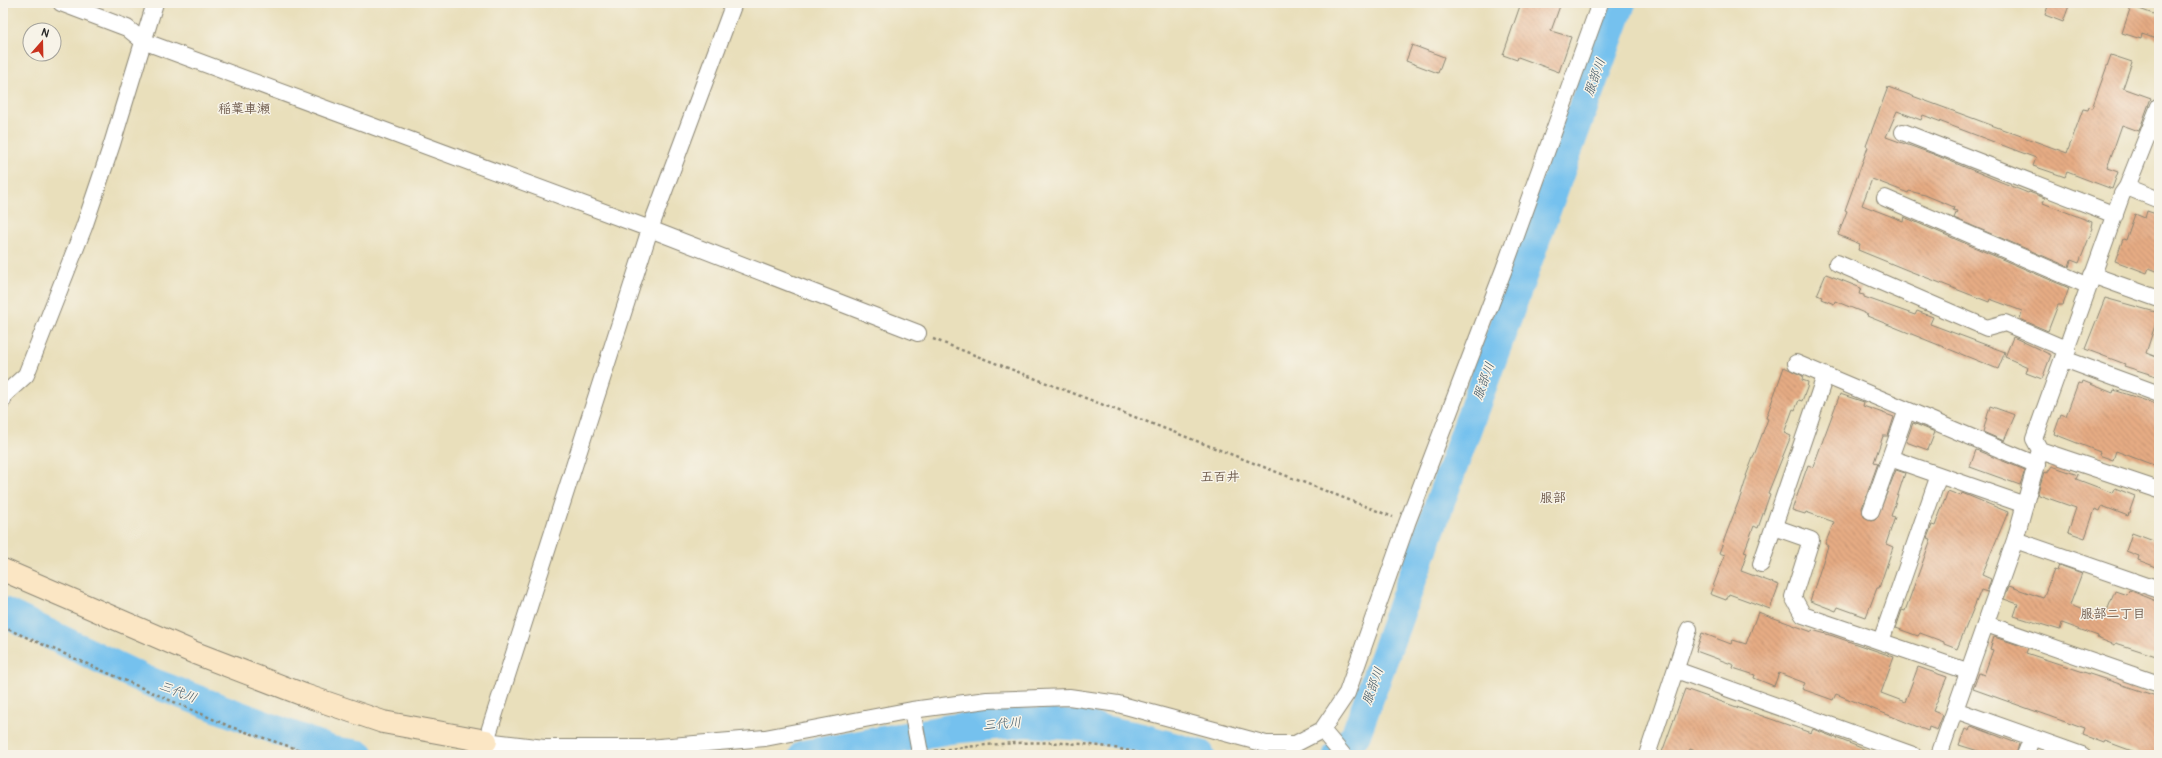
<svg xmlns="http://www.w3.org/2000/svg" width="2162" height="758" viewBox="0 0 2162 758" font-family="Pangolin,'Klee One',sans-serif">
<defs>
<pattern id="building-back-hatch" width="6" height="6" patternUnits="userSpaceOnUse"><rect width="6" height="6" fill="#e6ac84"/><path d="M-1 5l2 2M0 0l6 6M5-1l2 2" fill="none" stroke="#bb8c6c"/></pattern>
</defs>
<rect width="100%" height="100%" fill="#f7f3e8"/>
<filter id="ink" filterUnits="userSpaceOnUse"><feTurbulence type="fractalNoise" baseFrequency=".025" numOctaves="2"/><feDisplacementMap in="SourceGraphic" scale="8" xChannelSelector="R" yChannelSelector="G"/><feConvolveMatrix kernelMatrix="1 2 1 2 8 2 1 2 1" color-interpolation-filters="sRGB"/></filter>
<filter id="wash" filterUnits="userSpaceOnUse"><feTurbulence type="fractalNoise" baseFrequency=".012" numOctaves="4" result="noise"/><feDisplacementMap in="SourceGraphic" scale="16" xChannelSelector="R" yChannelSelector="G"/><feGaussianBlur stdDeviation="0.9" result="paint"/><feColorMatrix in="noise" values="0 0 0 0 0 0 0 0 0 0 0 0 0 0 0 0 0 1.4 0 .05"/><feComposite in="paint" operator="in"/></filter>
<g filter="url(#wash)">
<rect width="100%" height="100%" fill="#e9dfbb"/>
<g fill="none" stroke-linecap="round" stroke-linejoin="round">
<path stroke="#74c1ee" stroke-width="30" d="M 3,612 L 145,680 L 332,751 L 360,755
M 804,755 L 950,729 L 1027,722 L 1084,726 L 1141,738 L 1200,755
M 1338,755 L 1356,734 L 1621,3"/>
</g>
<g id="blocks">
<path fill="url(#building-back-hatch)" d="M 1521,3 L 1561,3 L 1551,31 L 1571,37 L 1559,72 L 1518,57 L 1517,60 L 1503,55 Z
M 2049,3 L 2070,3 L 2063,22 L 2045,15 Z
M 2131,6 L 2159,16 L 2159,40 L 2142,34 L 2141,39 L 2122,33 Z
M 1412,45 L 1444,57 L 1438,73 L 1406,61 Z
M 2111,55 L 2132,62 L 2123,88 L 2151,98 L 2139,131 L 2122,125 L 2107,168 L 2118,172 L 2112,189 L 2067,172 L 2065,177 L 2048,171 L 2033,166 L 2036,158 L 1923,115 L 1921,120 L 1897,111 L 1886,137 L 1933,154 L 2028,193 L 2029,192 L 2045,198 L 2043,203 L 2092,222 L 2091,227 L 2093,228 L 2079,263 L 2071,260 L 2069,267 L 1954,218 L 1957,211 L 1953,210 L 1954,207 L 1925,195 L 1909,191 L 1908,193 L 1872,179 L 1862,205 L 1903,221 L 1904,217 L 2069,288 L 2063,305 L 2058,305 L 2048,331 L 2020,319 L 2022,311 L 1990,299 L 1989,302 L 1907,270 L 1858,250 L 1860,244 L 1838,235 L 1847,211 L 1845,210 L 1868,147 L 1866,146 L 1888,87 L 2067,153 L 2083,109 L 2088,110 L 2089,107 L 2092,108 Z
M 2147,211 L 2159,215 L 2159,272 L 2149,268 L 2147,273 L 2115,261 L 2123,239 L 2126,240 L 2135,214 L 2145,218 Z
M 1826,274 L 1861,288 L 1859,294 L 1864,295 L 1864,297 L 1915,315 L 1917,311 L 1933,317 L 1930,324 L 2005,352 L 1998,369 L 1867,316 L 1868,315 L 1862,312 L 1835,301 L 1834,304 L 1822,299 L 1823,297 L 1817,295 Z
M 2105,298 L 2159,313 L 2146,353 L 2159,358 L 2159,377 L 2124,366 L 2125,364 L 2085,349 Z
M 2013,337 L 2051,355 L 2042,379 L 2026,373 L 2028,367 L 2005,357 Z
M 1784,367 L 1803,376 L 1802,380 L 1808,382 L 1807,388 L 1802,401 L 1799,400 L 1795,410 L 1793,409 L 1784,433 L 1791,436 L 1768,493 L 1770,494 L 1758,528 L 1754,526 L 1744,552 L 1747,553 L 1741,571 L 1779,585 L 1770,609 L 1729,594 L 1726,600 L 1710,594 L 1725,555 L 1719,553 L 1741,495 L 1747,476 L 1746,476 L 1768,419 L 1766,418 Z
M 2083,381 L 2113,393 L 2114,390 L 2159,405 L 2159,467 L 2116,451 L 2113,460 L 2099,455 L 2100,452 L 2054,434 L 2061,414 L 2066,416 L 2078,383 L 2082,384 Z
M 1840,394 L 1864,402 L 1863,406 L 1894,417 L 1888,436 L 1883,436 L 1874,462 L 1878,463 L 1862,508 L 1864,517 L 1872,520 L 1877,518 L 1896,470 L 1905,473 L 1891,516 L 1895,517 L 1886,544 L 1893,547 L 1879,588 L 1877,588 L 1866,617 L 1838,607 L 1836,611 L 1810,601 L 1828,546 L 1825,544 L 1834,522 L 1806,512 L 1805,514 L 1792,510 L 1808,465 L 1813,467 Z
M 1990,406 L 2015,415 L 2004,441 L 1983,432 Z
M 1913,423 L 1935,432 L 1928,450 L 1906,442 Z
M 1976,450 L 2025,470 L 2020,485 L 1970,467 Z
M 2052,466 L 2078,475 L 2076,479 L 2113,493 L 2115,488 L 2135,496 L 2128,516 L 2102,506 L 2100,511 L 2095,509 L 2085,538 L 2068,532 L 2076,508 L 2039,495 L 2038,492 L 2044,472 L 2047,473 Z
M 1948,491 L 1961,496 L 1962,493 L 2008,512 L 1982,575 L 1991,579 L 1987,592 L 1981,590 L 1957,649 L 1944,644 L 1944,642 L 1920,633 L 1918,636 L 1896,628 L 1902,610 L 1905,611 L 1931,539 L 1927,538 L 1932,525 L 1935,526 Z
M 2132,533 L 2159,543 L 2159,568 L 2138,560 L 2139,556 L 2126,551 Z
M 2059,565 L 2082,573 L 2070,605 L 2104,618 L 2115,591 L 2127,595 L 2129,590 L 2159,602 L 2159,657 L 2116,643 L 2115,645 L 2097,638 L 2098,636 L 2062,623 L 2060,630 L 2014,616 L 2018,604 L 2004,599 L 2009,586 L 2043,598 L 2054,570 L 2057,571 Z
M 1758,612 L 1812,632 L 1812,630 L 1833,636 L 1894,657 L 1881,693 L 1905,702 L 1918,667 L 1947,677 L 1933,711 L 1943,715 L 1937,730 L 1929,727 L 1928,731 L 1836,694 L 1833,700 L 1802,689 L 1805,683 L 1779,673 L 1774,686 L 1754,678 L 1755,675 L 1733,668 L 1734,665 L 1696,651 L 1702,633 L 1731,644 L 1733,640 L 1746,644 Z
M 1994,637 L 2028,648 L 2026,653 L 2159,697 L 2159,725 L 2155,736 L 2159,738 L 2159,755 L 2143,755 L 2105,741 L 2104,743 L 2083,735 L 2085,729 L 1973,689 L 1979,673 L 1984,675 L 1993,650 L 1990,649 Z
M 1685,689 L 1811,733 L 1813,729 L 1874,753 L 1874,755 L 1706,755 L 1690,749 L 1688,755 L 1661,755 Z
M 1971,726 L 2019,744 L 2016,755 L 1991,755 L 1959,745 L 1965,729 L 1969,731 Z"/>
</g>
</g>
<g filter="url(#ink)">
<use href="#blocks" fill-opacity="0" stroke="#8a8573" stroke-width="1"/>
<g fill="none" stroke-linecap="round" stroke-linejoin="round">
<defs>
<path id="street" d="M 61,3 L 127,28 L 143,41 L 650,229 L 918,333
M 1903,132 L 2115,215
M 2127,187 L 2159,200
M 1885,198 L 2089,286
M 1837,263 L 1987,328 L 2005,323 L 2068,350
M 2092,275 L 2159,299
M 2064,359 L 2159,394
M 1796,363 L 2037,465
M 3,400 L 4,395 L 26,375 L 84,227 L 112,144 L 155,3
M 2040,450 L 2159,490
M 1890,458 L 2025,505
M 1871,511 L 1907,410
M 1774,527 L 1811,540 L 1793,597 L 1803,615 L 1967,671
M 2015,540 L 2159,590
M 1761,564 L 1825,376
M 1986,624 L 2159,684
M 1881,641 L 1939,475
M 1676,670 L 1913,755
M 912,710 L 920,753
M 1955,710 L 2082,755
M 1322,730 L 1343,755
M 486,741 L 544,748 L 648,748 L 765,738 L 912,710 L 987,700 L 1069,697 L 1118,704 L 1266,744 L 1295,744 L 1322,730 L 1347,693 L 1407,523 L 1504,269 L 1600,3
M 484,755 L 486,741 L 650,229 L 734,3
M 1647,755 L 1689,629
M 1939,755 L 2015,540 L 2040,450 L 2034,439 L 2122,194 L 2127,187 L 2159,106
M 2025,755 L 2032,738"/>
<path id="secondary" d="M 3,570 L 195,653 L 304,695 L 383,722 L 486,741"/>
</defs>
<use href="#street" stroke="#8a8573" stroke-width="18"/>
<use href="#secondary" stroke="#8a8573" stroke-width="24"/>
<path stroke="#8a8573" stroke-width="2.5" stroke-dasharray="3 3" stroke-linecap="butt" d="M 933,339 L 1393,517
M 3,627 L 231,727 L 315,755
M 935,751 C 1006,741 1078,737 1147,755"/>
<use href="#street" stroke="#fff" stroke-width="16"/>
<use href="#secondary" stroke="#fbe6c4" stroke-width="22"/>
</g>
</g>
<g text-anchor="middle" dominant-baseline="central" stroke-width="3" stroke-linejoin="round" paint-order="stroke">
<g font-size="13" font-style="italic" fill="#415866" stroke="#f7f3e8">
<text transform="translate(1595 77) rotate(-70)">服部川</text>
<text transform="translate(1484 381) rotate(-70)">服部川</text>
<text transform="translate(1373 686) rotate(-70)">服部川</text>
<text transform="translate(178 692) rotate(21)">三代川</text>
<text transform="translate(1002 724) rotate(-5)">三代川</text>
</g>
<g font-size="13" font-weight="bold" fill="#6c584a" stroke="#f7f3e8">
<text x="244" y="109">稲葉車瀬</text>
<text x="1220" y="477">五百井</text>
<text x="1553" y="498">服部</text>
<text x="2113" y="614">服部二丁目</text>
</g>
</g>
<rect width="2162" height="758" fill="none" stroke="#f7f3e8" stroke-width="16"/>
<g transform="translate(42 42) rotate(20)"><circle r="19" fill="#f7f3e8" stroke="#a5a39c"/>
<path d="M0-3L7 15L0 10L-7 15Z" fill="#c8321e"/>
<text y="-6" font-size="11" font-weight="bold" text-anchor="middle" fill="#2b2b2b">N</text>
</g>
</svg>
